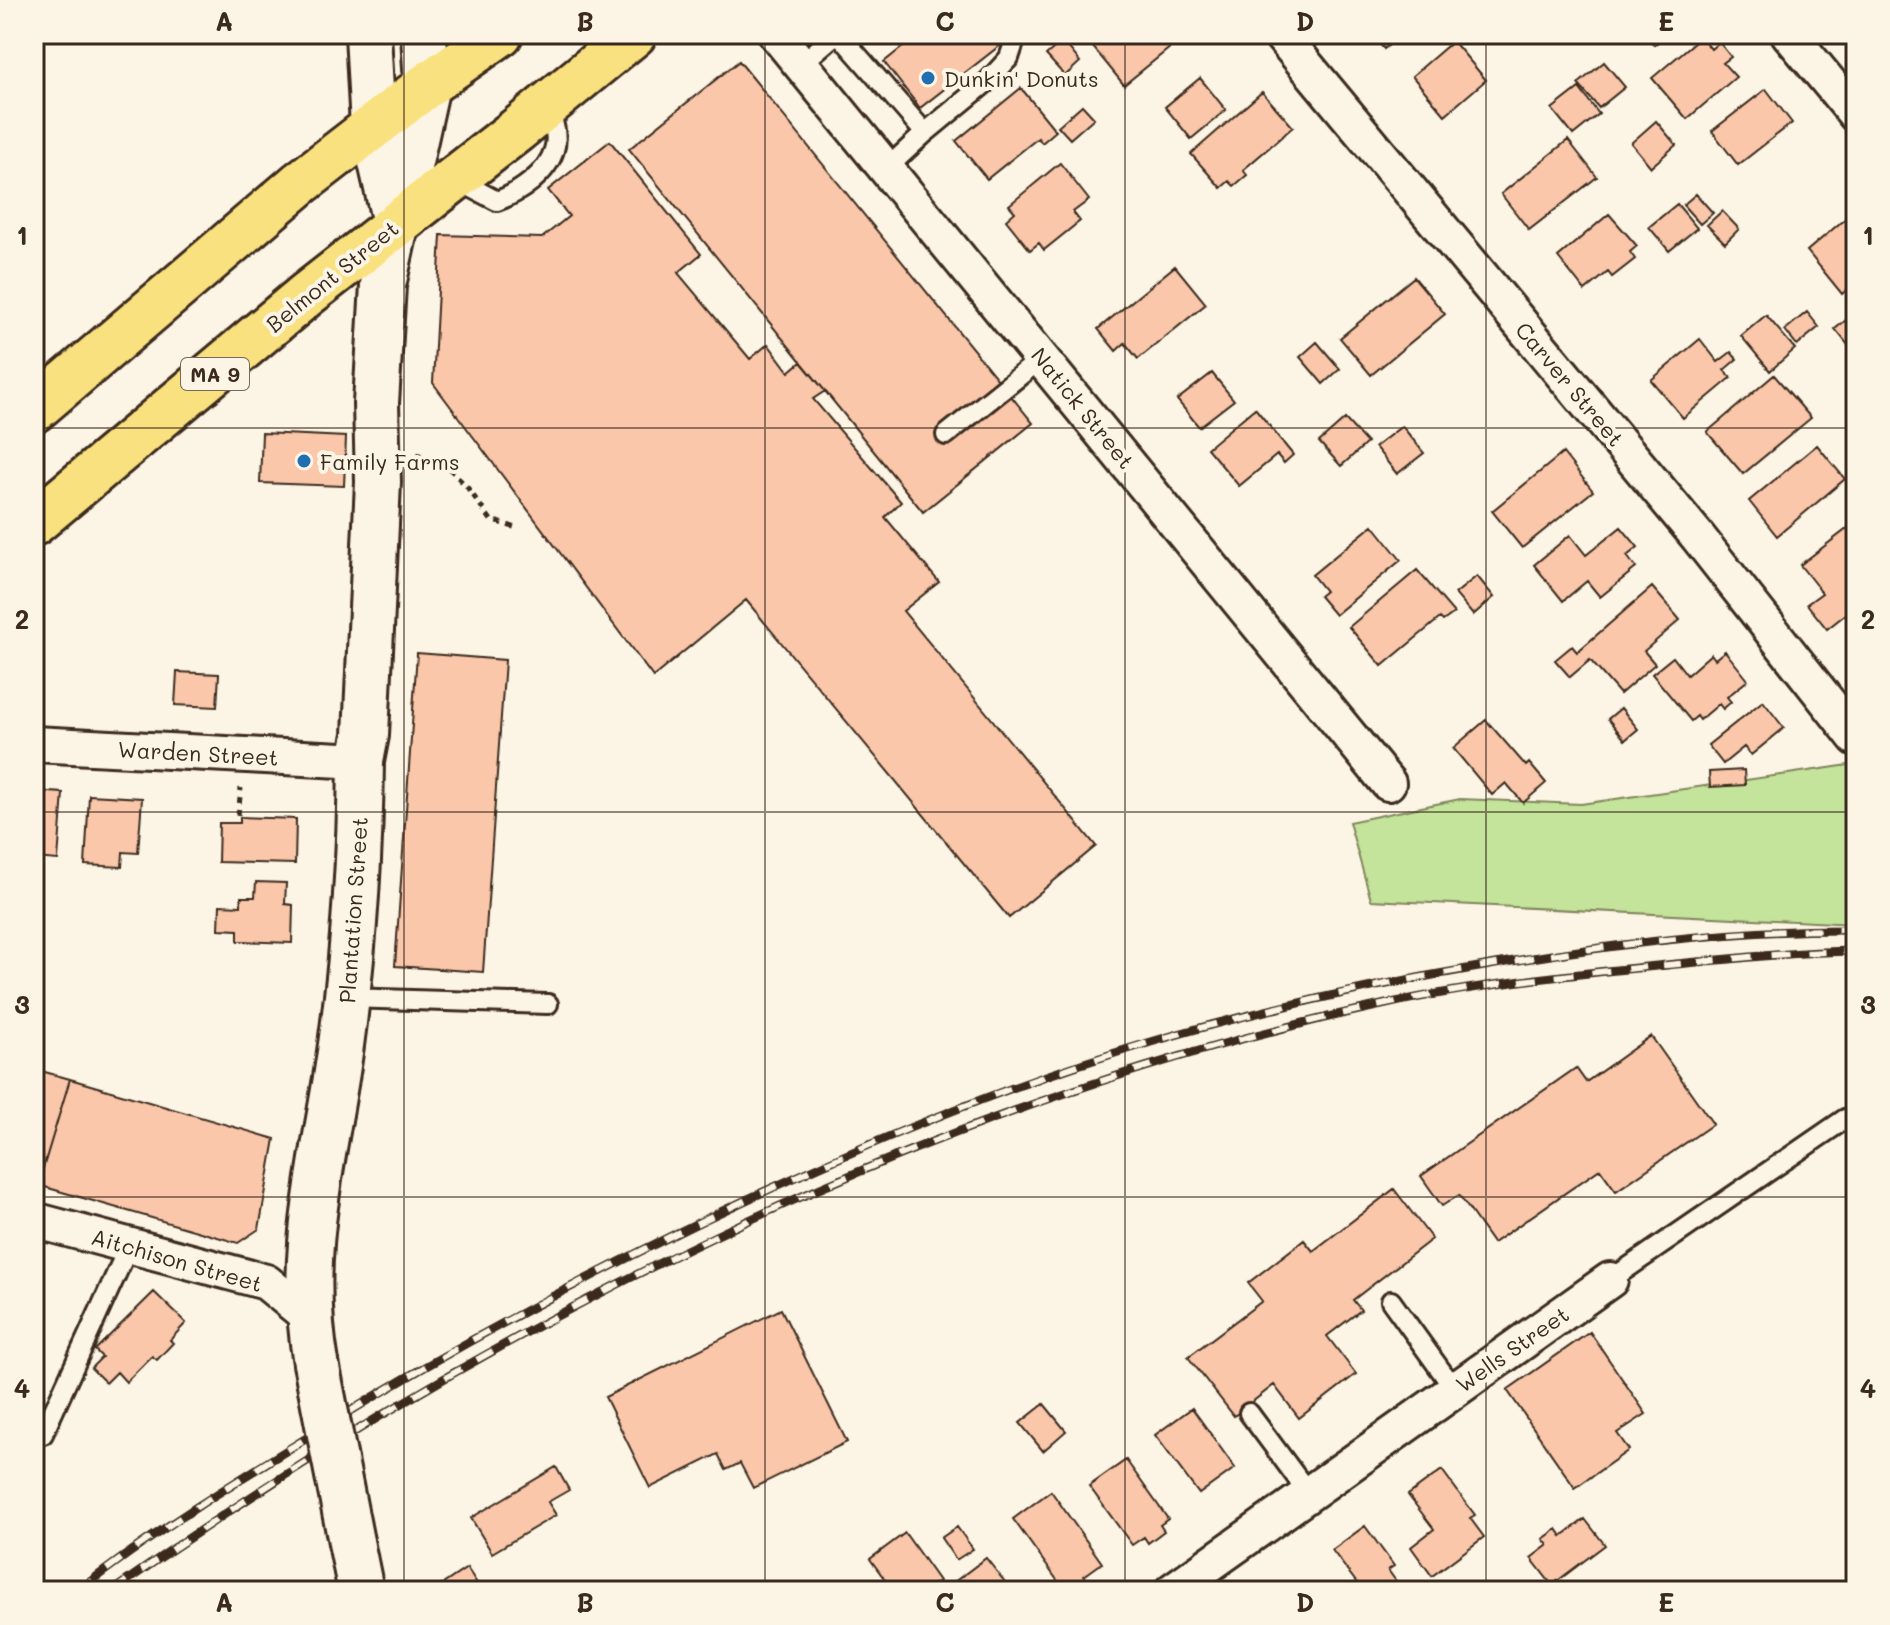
<svg xmlns="http://www.w3.org/2000/svg" width="1890" height="1625" viewBox="0 0 1890 1625" font-family="Mali,sans-serif">
<rect width="100%" height="100%" fill="#fcf5e5"/>
<filter id="ink" filterUnits="userSpaceOnUse"><feTurbulence type="fractalNoise" baseFrequency=".0125" numOctaves="2"/><feDisplacementMap in="SourceGraphic" scale="16" xChannelSelector="R" yChannelSelector="G"/><feConvolveMatrix kernelMatrix="1 2 1 2 8 2 1 2 1" color-interpolation-filters="sRGB"/></filter>
<g filter="url(#ink)">
<path fill="#c4e39b" stroke="#80865c" stroke-width="2" d="M 1856,764 L 1856,924 L 1371,900 L 1349,822 L 1460,799 L 1581,804 Z"/>
<path fill="#fac7aa" stroke="#3b2a1e" stroke-width="2" d="M 919,34 L 995,34 L 1003,43 L 920,108 L 884,62 Z
M 1107,34 L 1187,34 L 1124,85 L 1092,46 Z
M 1371,34 L 1402,34 L 1384,49 Z
M 1645,34 L 1668,34 L 1654,45 Z
M 1068,36 L 1074,43 L 1069,48 L 1080,62 L 1065,76 L 1046,55 Z
M 1701,37 L 1711,49 L 1719,42 L 1731,57 L 1723,63 L 1736,77 L 1687,119 L 1652,78 Z
M 1453,41 L 1486,80 L 1445,115 L 1412,76 Z
M 739,61 L 1033,423 L 923,512 L 629,149 Z
M 1604,62 L 1625,87 L 1599,108 L 1578,84 Z
M 1200,78 L 1226,110 L 1191,139 L 1165,107 Z
M 1021,88 L 1056,131 L 1042,143 L 1038,138 L 987,179 L 956,141 Z
M 1579,88 L 1599,114 L 1573,135 L 1552,109 Z
M 1766,89 L 1792,123 L 1738,165 L 1712,131 Z
M 1262,92 L 1293,127 L 1243,170 L 1247,175 L 1234,186 L 1229,181 L 1221,188 L 1191,154 Z
M 1082,105 L 1094,118 L 1070,139 L 1058,126 Z
M 1656,121 L 1676,145 L 1651,167 L 1631,143 Z
M 1568,140 L 1597,177 L 1529,230 L 1501,194 Z
M 610,141 L 701,254 L 678,273 L 750,359 L 768,344 L 789,372 L 801,362 L 825,391 L 813,399 L 901,502 L 885,517 L 939,582 L 903,611 L 1096,846 L 1009,918 L 746,600 L 653,677 L 433,383 L 441,235 L 542,238 L 569,216 L 548,190 Z
M 1060,163 L 1089,200 L 1073,212 L 1080,221 L 1044,250 L 1039,243 L 1030,250 L 1006,220 L 1015,212 L 1009,205 Z
M 1696,194 L 1713,213 L 1700,224 L 1683,205 Z
M 1677,204 L 1697,228 L 1669,251 L 1649,227 Z
M 1722,211 L 1739,229 L 1725,243 L 1707,225 Z
M 1609,214 L 1637,246 L 1630,252 L 1635,259 L 1612,277 L 1608,272 L 1585,291 L 1558,257 Z
M 1846,218 L 1852,225 L 1856,222 L 1856,282 L 1842,294 L 1807,251 Z
M 1175,266 L 1206,304 L 1138,359 L 1125,343 L 1116,351 L 1098,329 Z
M 1414,277 L 1445,314 L 1371,375 L 1340,338 Z
M 1807,312 L 1819,327 L 1797,345 L 1785,330 Z
M 1856,312 L 1856,355 L 1835,329 Z
M 1766,315 L 1795,349 L 1770,371 L 1741,336 Z
M 1700,339 L 1718,362 L 1731,352 L 1737,359 L 1724,370 L 1731,378 L 1683,418 L 1651,380 Z
M 1317,342 L 1340,369 L 1323,384 L 1300,357 Z
M 1212,373 L 1234,400 L 1199,427 L 1177,400 Z
M 1774,375 L 1811,418 L 1743,474 L 1707,432 Z
M 1255,408 L 1293,455 L 1284,463 L 1277,455 L 1239,486 L 1207,448 Z
M 1345,419 L 1367,443 L 1341,466 L 1319,442 Z
M 1402,426 L 1424,453 L 1397,474 L 1375,447 Z
M 262,433 L 346,437 L 344,486 L 260,483 Z
M 1817,445 L 1845,479 L 1777,536 L 1749,501 Z
M 1563,453 L 1593,491 L 1522,548 L 1492,511 Z
M 1373,525 L 1401,560 L 1335,615 L 1319,596 L 1325,591 L 1312,575 Z
M 1852,525 L 1856,530 L 1856,571 L 1847,578 L 1856,589 L 1856,606 L 1827,629 L 1807,604 L 1822,593 L 1800,565 Z
M 1621,527 L 1638,547 L 1627,556 L 1636,568 L 1600,597 L 1587,581 L 1563,601 L 1534,565 L 1570,535 L 1586,555 Z
M 1417,570 L 1454,613 L 1443,621 L 1440,618 L 1382,666 L 1349,627 Z
M 1477,576 L 1494,597 L 1473,615 L 1455,594 Z
M 1652,587 L 1680,620 L 1644,651 L 1655,664 L 1620,694 L 1590,660 L 1570,677 L 1555,660 L 1572,646 L 1577,652 Z
M 1725,651 L 1748,680 L 1727,697 L 1731,702 L 1723,709 L 1719,704 L 1700,720 L 1697,716 L 1691,721 L 1652,674 L 1673,657 L 1687,675 L 1711,654 L 1715,659 Z
M 417,653 L 505,660 L 483,972 L 395,966 Z
M 177,672 L 219,674 L 217,707 L 175,705 Z
M 1763,701 L 1784,728 L 1751,755 L 1744,747 L 1723,764 L 1708,745 Z
M 1621,708 L 1638,729 L 1625,740 L 1608,719 Z
M 1486,720 L 1526,766 L 1529,763 L 1546,783 L 1523,803 L 1506,783 L 1492,795 L 1453,748 Z
M 1744,770 L 1745,785 L 1710,787 L 1709,772 Z
M 34,791 L 63,793 L 58,860 L 34,858 Z
M 89,795 L 142,798 L 138,853 L 123,852 L 122,867 L 85,865 Z
M 240,817 L 296,819 L 295,864 L 218,862 L 219,823 L 240,823 Z
M 256,882 L 286,883 L 285,904 L 293,905 L 292,943 L 238,941 L 238,930 L 219,929 L 220,905 L 241,906 L 241,897 L 255,897 Z
M 1651,1036 L 1713,1124 L 1616,1191 L 1600,1169 L 1493,1243 L 1459,1195 L 1442,1206 L 1421,1176 L 1576,1068 L 1586,1082 Z
M 34,1069 L 70,1079 L 38,1185 L 34,1184 Z
M 70,1079 L 275,1139 L 259,1229 L 238,1243 L 38,1185 Z
M 1394,1189 L 1432,1239 L 1353,1300 L 1361,1310 L 1327,1336 L 1356,1374 L 1299,1418 L 1274,1385 L 1234,1416 L 1188,1357 L 1262,1301 L 1248,1283 L 1304,1240 L 1313,1251 Z
M 154,1292 L 186,1323 L 170,1340 L 173,1343 L 157,1360 L 152,1356 L 126,1382 L 117,1372 L 106,1383 L 91,1368 L 102,1357 L 95,1350 Z
M 781,1309 L 847,1442 L 753,1488 L 740,1463 L 726,1470 L 718,1454 L 650,1488 L 605,1397 Z
M 1590,1332 L 1646,1414 L 1617,1433 L 1629,1450 L 1575,1488 L 1507,1390 Z
M 1044,1404 L 1066,1431 L 1043,1451 L 1020,1423 Z
M 1192,1408 L 1235,1468 L 1199,1494 L 1155,1435 Z
M 1126,1460 L 1168,1519 L 1160,1525 L 1164,1531 L 1148,1543 L 1144,1537 L 1132,1545 L 1089,1486 Z
M 556,1467 L 569,1490 L 548,1502 L 556,1515 L 492,1553 L 471,1518 Z
M 1442,1470 L 1475,1515 L 1470,1518 L 1484,1537 L 1432,1576 L 1411,1547 L 1434,1529 L 1408,1495 Z
M 1051,1491 L 1102,1563 L 1084,1576 L 1088,1580 L 1073,1591 L 1065,1591 L 1013,1519 Z
M 1585,1519 L 1605,1545 L 1552,1585 L 1531,1558 L 1548,1545 L 1543,1539 L 1557,1529 L 1562,1536 Z
M 1365,1526 L 1394,1566 L 1388,1570 L 1403,1591 L 1351,1591 L 1359,1586 L 1332,1550 Z
M 957,1527 L 973,1549 L 956,1560 L 941,1538 Z
M 905,1533 L 939,1581 L 924,1591 L 872,1591 L 886,1581 L 870,1559 Z
M 986,1558 L 1012,1591 L 959,1591 L 953,1583 Z
M 467,1568 L 482,1591 L 439,1591 L 437,1588 Z"/>
<g fill="none" stroke-linecap="round" stroke-linejoin="round">
<defs>
<path id="service" d="M 839,34 L 925,133
M 801,64 L 836,34
M 886,169 L 925,133 L 988,81 L 1009,58 L 1013,46 L 1009,34
M 457,180 L 497,201 C 519,193 547,174 554,150 C 559,135 552,119 548,105
M 946,435 L 1042,358
M 347,998 L 548,1004
M 1610,1280 L 1845,1119 L 1856,1125
M 1391,1301 L 1455,1390
M 1249,1413 L 1309,1494
M 43,1434 L 129,1246"/>
<path id="minor" d="M 776,34 L 1388,783
M 1280,34 L 1698,537 L 1856,738
M 1789,34 L 1856,115
M 34,744 L 361,761
M 34,1220 L 266,1282 L 310,1318
M 1172,1591 L 1610,1280"/>
<path id="secondary" d="M 368,34 L 373,127 L 393,214
M 316,1363 C 296,1248 326,1156 341,1045 C 354,950 360,856 361,761 L 366,735 L 378,482 L 376,403 L 383,285 L 427,85 L 424,34
M 351,1542 L 361,1591"/>
<path id="trunk" d="M 34,410 L 299,184 L 427,85 L 500,34
M 34,523 L 306,295 L 517,130 L 634,34"/>
</defs>
<use href="#service" stroke="#3b2a1e" stroke-width="24"/>
<use href="#minor" stroke="#3b2a1e" stroke-width="40"/>
<use href="#secondary" stroke="#3b2a1e" stroke-width="50"/>
<use href="#trunk" stroke="#3b2a1e" stroke-width="50"/>
<path stroke="#3b2a1e" stroke-width="5" stroke-dasharray="6 6" stroke-linecap="butt" d="M 417,454 L 447,466 L 467,487 L 491,520 L 517,528
M 238,815 L 241,788"/>
<use href="#service" stroke="#fcf5e5" stroke-width="18"/>
<use href="#minor" stroke="#fcf5e5" stroke-width="34"/>
<use href="#secondary" stroke="#fcf5e5" stroke-width="44"/>
<use href="#trunk" stroke="#fae180" stroke-width="44"/>
<defs>
<path id="rail" d="M 78,1591 C 160,1527 248,1474 336,1420 C 457,1345 582,1279 710,1217 C 853,1149 999,1087 1151,1042 C 1262,1009 1376,984 1490,965 C 1611,944 1733,929 1856,930
M 112,1591 C 491,1324 930,1101 1386,1004 C 1479,984 1573,974 1667,965 C 1729,959 1793,952 1856,951"/>
</defs>
<use href="#rail" stroke="#3b2a1e" stroke-width="9"/>
<use href="#rail" stroke="#fcf5e5" stroke-width="6" stroke-dasharray="18" stroke-linecap="butt"/>
<defs>
<path id="secondary-bridge" d="M 316,1363 L 351,1542"/>
</defs>
<use href="#secondary-bridge" stroke="#3b2a1e" stroke-width="50" stroke-linecap="butt"/>
<use href="#secondary-bridge" stroke="#fcf5e5" stroke-width="44"/>
</g>
</g>
<path fill="none" stroke="#3b2a1e" stroke-width="2" stroke-opacity="0.55" d="M 404,34 L 404,1591M 765,34 L 765,1591M 1125,34 L 1125,1591M 1486,34 L 1486,1591M 34,428 L 1856,428M 34,812 L 1856,812M 34,1197 L 1856,1197"/>
<g fill="#1f6fb2" stroke="#fcf5e5" stroke-width="3">
<circle cx="928" cy="78" r="8"/>
<circle cx="304" cy="461" r="8"/>
</g>
<g text-anchor="middle" dominant-baseline="central" stroke-width="8" stroke-linejoin="round" paint-order="stroke">
<rect fill="#fcf5e5" stroke="#75675a" stroke-width="2" x="181" y="358" width="68" height="32" rx="6"/>
<g font-size="20" font-weight="bold" fill="#3b2a1e">
<text x="215" y="374">MA 9</text>
</g>
<g font-size="22" fill="#3b2a1e" stroke="#fcf5e5" text-anchor="start">
<text x="944" y="78">Dunkin' Donuts</text>
<text x="320" y="461">Family Farms</text>
</g>
<g font-size="22" fill="#3b2a1e" stroke="#fcf5e5">
<text transform="translate(332 276) rotate(-39)">Belmont Street</text>
<text transform="translate(1570 384) rotate(50)">Carver Street</text>
<text transform="translate(1083 408) rotate(51)">Natick Street</text>
<text transform="translate(198 753) rotate(3)">Warden Street</text>
<text transform="translate(353 910) rotate(-86)">Plantation Street</text>
<text transform="translate(177 1260) rotate(16)">Aitchison Street</text>
<text transform="translate(1512 1349) rotate(-35)">Wells Street</text>
</g>
</g>
<rect width="1890" height="1625" fill="none" stroke="#fcf5e5" stroke-width="88"/>
<rect x="44" y="44" width="1802" height="1537" fill="none" stroke="#3b2a1e" stroke-width="3"/>
<g font-size="26" text-anchor="middle" font-weight="bold" fill="#3b2a1e">
<text x="224" y="31">A</text>
<text x="585" y="31">B</text>
<text x="945" y="31">C</text>
<text x="1305" y="31">D</text>
<text x="1666" y="31">E</text>
<text x="22" y="245">1</text>
<text x="1868" y="245">1</text>
<text x="22" y="629">2</text>
<text x="1868" y="629">2</text>
<text x="22" y="1014">3</text>
<text x="1868" y="1014">3</text>
<text x="22" y="1398">4</text>
<text x="1868" y="1398">4</text>
<text x="224" y="1612">A</text>
<text x="585" y="1612">B</text>
<text x="945" y="1612">C</text>
<text x="1305" y="1612">D</text>
<text x="1666" y="1612">E</text>
</g>
</svg>
